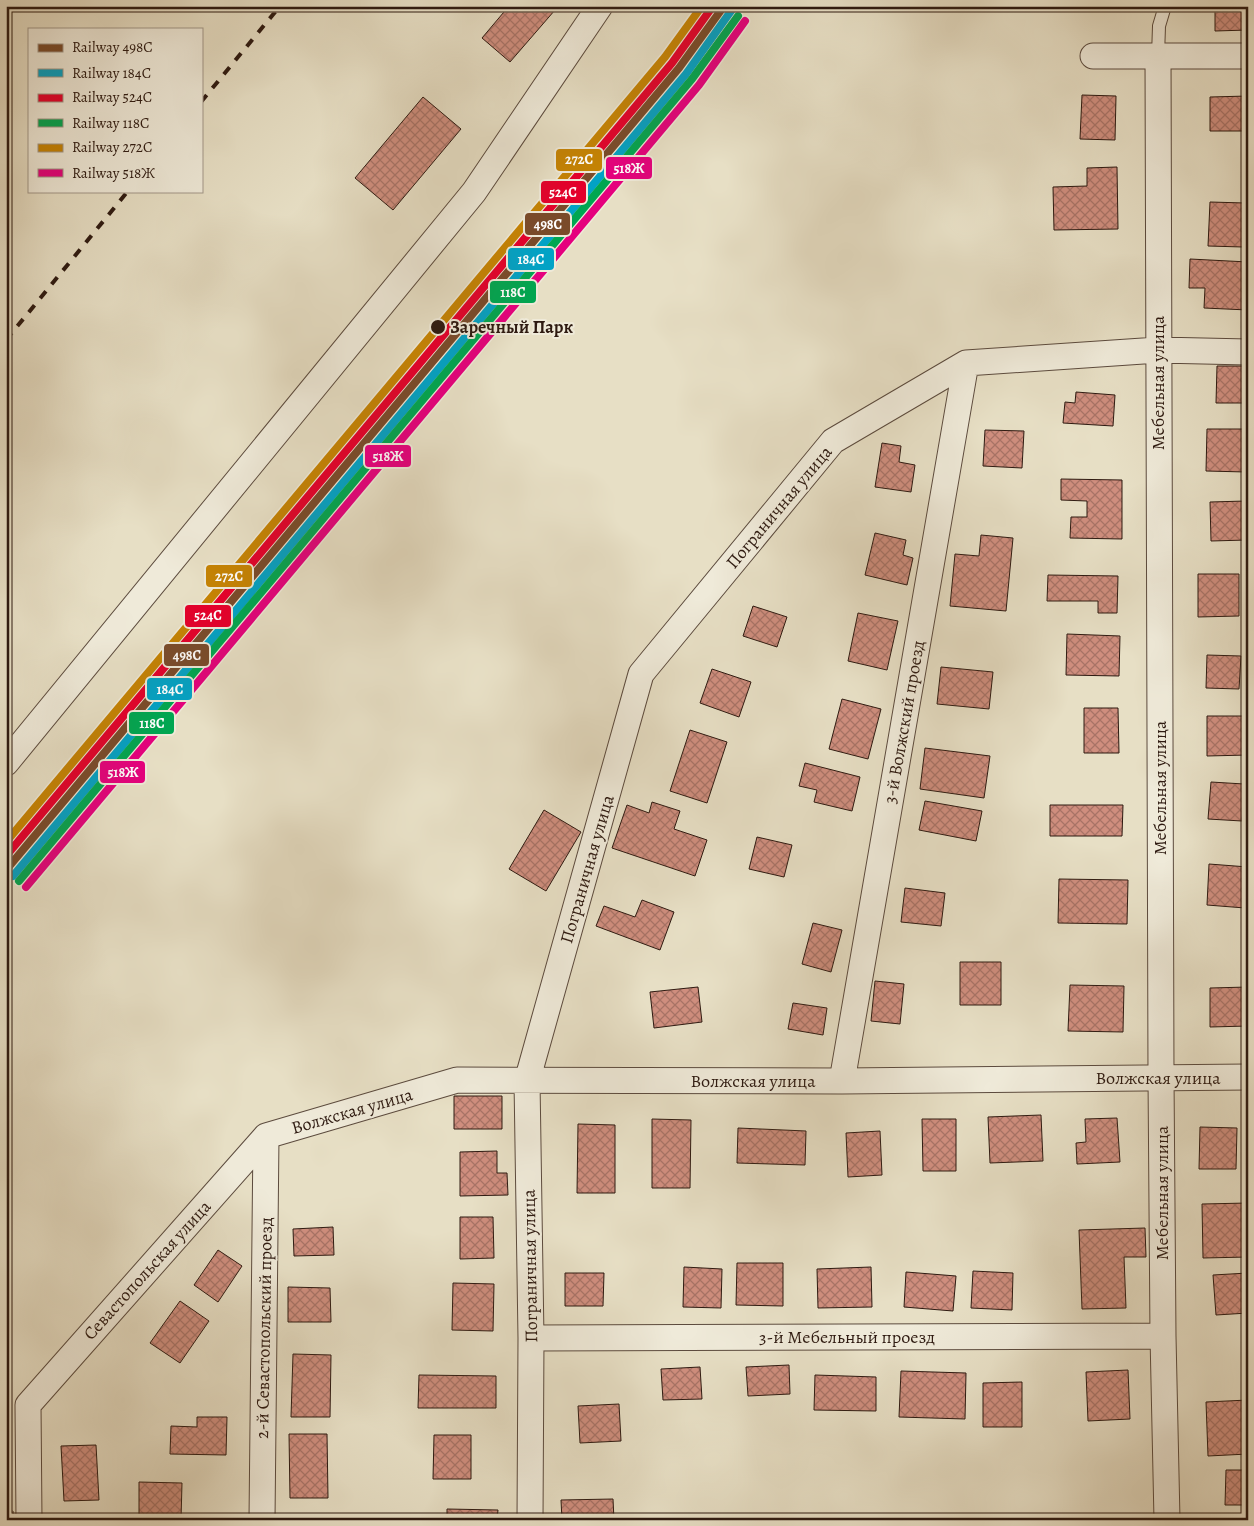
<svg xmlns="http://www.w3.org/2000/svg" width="1254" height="1526" viewBox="0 0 1254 1526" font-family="Alegreya,serif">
<defs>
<pattern id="building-cross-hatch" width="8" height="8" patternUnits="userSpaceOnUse" patternTransform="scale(1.25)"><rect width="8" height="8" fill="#cf8e7e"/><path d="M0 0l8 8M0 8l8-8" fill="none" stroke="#a87366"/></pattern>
</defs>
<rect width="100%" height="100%" fill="#e7dfc5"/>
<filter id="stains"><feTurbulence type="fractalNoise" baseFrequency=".004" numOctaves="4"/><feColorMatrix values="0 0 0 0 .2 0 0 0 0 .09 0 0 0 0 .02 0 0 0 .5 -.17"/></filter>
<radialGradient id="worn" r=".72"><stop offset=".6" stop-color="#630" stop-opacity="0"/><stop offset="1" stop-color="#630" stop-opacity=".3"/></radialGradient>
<path fill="url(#building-cross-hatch)" stroke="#2e1a11" d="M 509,6 L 551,6 L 555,10 L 510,62 L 482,38 Z
M 1215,6 L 1248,6 L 1248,30 L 1215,31 Z
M 1082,95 L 1116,96 L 1115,140 L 1080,139 Z
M 1248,96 L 1248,131 L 1210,131 L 1210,97 Z
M 423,97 L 461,129 L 393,210 L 355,178 Z
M 1117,167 L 1118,229 L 1054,230 L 1053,187 L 1087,186 L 1087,168 Z
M 1210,202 L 1245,203 L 1243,247 L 1208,246 Z
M 1190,259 L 1248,262 L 1248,310 L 1204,308 L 1205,288 L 1189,288 Z
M 1217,366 L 1248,366 L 1248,403 L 1216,403 Z
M 1076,392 L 1115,395 L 1113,426 L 1063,423 L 1065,402 L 1075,403 Z
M 1207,429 L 1247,429 L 1246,472 L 1206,471 Z
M 985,430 L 1024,431 L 1022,468 L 983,466 Z
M 882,443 L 901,446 L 899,462 L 915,465 L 911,492 L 875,487 Z
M 1061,479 L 1122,480 L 1122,539 L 1070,538 L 1071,517 L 1087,517 L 1087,501 L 1061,500 Z
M 1246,501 L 1247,540 L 1211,541 L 1210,502 Z
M 875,533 L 906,540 L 903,555 L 913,558 L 907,585 L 865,575 Z
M 981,535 L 1013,538 L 1006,611 L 950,606 L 955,554 L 979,556 Z
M 1198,574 L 1239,574 L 1239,616 L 1198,617 Z
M 1048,575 L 1118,576 L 1117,613 L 1098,613 L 1098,601 L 1047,601 Z
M 753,606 L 787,617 L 777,647 L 743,636 Z
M 858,613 L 898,621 L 887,670 L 848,661 Z
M 1067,634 L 1120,636 L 1119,676 L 1066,675 Z
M 1207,655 L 1241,656 L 1239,689 L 1206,688 Z
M 941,667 L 993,672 L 989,709 L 937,704 Z
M 712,669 L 751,682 L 739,717 L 700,703 Z
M 842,699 L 881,709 L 868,759 L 829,749 Z
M 1084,708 L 1118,708 L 1119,753 L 1084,753 Z
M 1207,716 L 1248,716 L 1248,755 L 1207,756 Z
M 690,730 L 727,742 L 707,803 L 670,791 Z
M 925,748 L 990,756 L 984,798 L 920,789 Z
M 805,763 L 860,777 L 852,811 L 814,802 L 817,790 L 799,786 Z
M 1211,782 L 1244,784 L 1242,821 L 1208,819 Z
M 925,801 L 982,811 L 976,841 L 919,830 Z
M 652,802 L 680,811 L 674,829 L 707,840 L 695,876 L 612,848 L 627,805 L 649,813 Z
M 1050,805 L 1123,805 L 1122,836 L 1050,836 Z
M 544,810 L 581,832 L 546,891 L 509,869 Z
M 757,837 L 792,845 L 784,877 L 749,869 Z
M 1209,864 L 1248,867 L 1245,908 L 1207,905 Z
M 1059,879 L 1128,880 L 1127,924 L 1058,923 Z
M 905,888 L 945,893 L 941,926 L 901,922 Z
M 642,900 L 674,912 L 660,950 L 596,926 L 604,906 L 635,917 Z
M 813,923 L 842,930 L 831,972 L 802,964 Z
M 960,962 L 1001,962 L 1001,1005 L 960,1005 Z
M 875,981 L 904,984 L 900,1024 L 871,1021 Z
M 1070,985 L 1124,986 L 1123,1032 L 1068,1031 Z
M 698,987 L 702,1022 L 654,1028 L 650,992 Z
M 1248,987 L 1248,1026 L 1210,1027 L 1210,988 Z
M 793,1003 L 827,1008 L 823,1035 L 788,1029 Z
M 454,1096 L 502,1096 L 502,1129 L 454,1129 Z
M 1041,1115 L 1043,1161 L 990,1163 L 988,1117 Z
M 1117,1118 L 1120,1162 L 1077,1164 L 1076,1143 L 1086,1142 L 1085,1119 Z
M 652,1119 L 691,1120 L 690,1188 L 652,1188 Z
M 922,1119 L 956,1119 L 956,1171 L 923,1171 Z
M 578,1124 L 615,1125 L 615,1193 L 577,1193 Z
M 1200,1127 L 1237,1128 L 1236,1169 L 1199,1169 Z
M 738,1128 L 806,1131 L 805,1165 L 737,1163 Z
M 880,1131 L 882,1175 L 848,1177 L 846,1133 Z
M 497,1151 L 497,1173 L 507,1173 L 508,1195 L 460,1196 L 460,1152 Z
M 1248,1203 L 1248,1257 L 1203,1258 L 1202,1204 Z
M 460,1217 L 493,1217 L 494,1258 L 460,1259 Z
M 333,1227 L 334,1255 L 294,1256 L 293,1229 Z
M 1145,1228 L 1146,1257 L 1124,1257 L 1126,1308 L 1082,1309 L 1079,1230 Z
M 218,1250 L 242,1266 L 218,1302 L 194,1285 Z
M 737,1263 L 783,1263 L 783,1306 L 736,1305 Z
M 684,1267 L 722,1269 L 721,1308 L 683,1307 Z
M 871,1267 L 872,1307 L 818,1308 L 817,1269 Z
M 973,1271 L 1013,1273 L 1012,1310 L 971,1308 Z
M 906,1272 L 956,1276 L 953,1311 L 904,1307 Z
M 565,1273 L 604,1273 L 603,1306 L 565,1306 Z
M 1248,1273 L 1248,1313 L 1216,1315 L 1213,1275 Z
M 453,1283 L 494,1284 L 493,1331 L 452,1330 Z
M 288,1287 L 330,1288 L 331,1322 L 288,1322 Z
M 180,1301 L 209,1321 L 180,1363 L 150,1343 Z
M 293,1354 L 331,1355 L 330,1417 L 291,1417 Z
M 789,1365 L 790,1394 L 748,1396 L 746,1367 Z
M 700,1367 L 702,1399 L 663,1400 L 661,1369 Z
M 1128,1370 L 1130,1419 L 1088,1421 L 1086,1372 Z
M 901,1371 L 966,1373 L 965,1419 L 899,1417 Z
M 419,1375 L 496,1376 L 496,1408 L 418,1408 Z
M 815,1375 L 876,1377 L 876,1411 L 814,1410 Z
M 1022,1382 L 1022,1427 L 983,1427 L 983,1383 Z
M 1248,1400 L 1248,1454 L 1208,1456 L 1206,1402 Z
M 619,1404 L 621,1441 L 580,1443 L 578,1406 Z
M 197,1417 L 227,1417 L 226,1455 L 170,1454 L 171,1426 L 197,1427 Z
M 289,1434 L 327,1434 L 328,1498 L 290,1498 Z
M 434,1435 L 471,1435 L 471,1479 L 433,1479 Z
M 96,1445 L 99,1500 L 64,1501 L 61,1446 Z
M 1226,1470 L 1248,1470 L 1248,1505 L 1225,1505 Z
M 139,1482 L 182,1483 L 181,1520 L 139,1520 Z
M 613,1499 L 614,1520 L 562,1520 L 561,1500 Z
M 447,1509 L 498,1510 L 497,1520 L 447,1520 Z
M 6,1511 L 13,1511 L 13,1520 L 6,1520 Z
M 796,1518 L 796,1520 L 735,1520 Z"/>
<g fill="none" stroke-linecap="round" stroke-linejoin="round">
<defs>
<path id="service" d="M 1158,56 L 1159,26 L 1165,6"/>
<path id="minor" d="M 1093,56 L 1248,56
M 1158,56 L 1161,1077 L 1163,1336 L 1167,1520
M 6,763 L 474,192 L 600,6
M 842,1081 L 966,363
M 266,1136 L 457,1080 L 842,1081 L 1248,1077
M 531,1338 L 1163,1336
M 29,1520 L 28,1405 L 266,1136
M 262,1520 L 266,1136
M 530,1520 L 531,1338 L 527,1081 L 641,674 L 833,441 L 966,363 L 1158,350 L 1248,352"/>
</defs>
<use href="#service" stroke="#5c4b3e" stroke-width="14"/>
<use href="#minor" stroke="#5c4b3e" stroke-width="27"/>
<use href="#service" stroke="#efead9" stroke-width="12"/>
<use href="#minor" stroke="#efead9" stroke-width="25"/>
<path stroke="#2e1a11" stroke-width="4" stroke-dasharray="9 9" stroke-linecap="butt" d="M 201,102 L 280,6
M 6,340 L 128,191"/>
<defs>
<path id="rail-1" d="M 6,870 L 679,68 L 724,6"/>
<path id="rail-2" d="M 13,876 L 686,74 L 731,11"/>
<path id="rail-3" d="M 6,856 L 672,63 L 713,6"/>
<path id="rail-4" d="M 19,881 L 692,79 L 738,16"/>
<path id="rail-5" d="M 6,842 L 665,57 L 702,6"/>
<path id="rail-6" d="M 26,887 L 699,85 L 745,21"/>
</defs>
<use href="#rail-1" stroke="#efead9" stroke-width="11"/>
<use href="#rail-2" stroke="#efead9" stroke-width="11"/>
<use href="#rail-3" stroke="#efead9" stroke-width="11"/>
<use href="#rail-4" stroke="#efead9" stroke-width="11"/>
<use href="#rail-5" stroke="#efead9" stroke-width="11"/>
<use href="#rail-6" stroke="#efead9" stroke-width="11"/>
<use href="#rail-1" stroke="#7a4b2a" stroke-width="8"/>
<use href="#rail-2" stroke="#02a2c5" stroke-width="8"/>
<use href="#rail-3" stroke="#e4002b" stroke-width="8"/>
<use href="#rail-4" stroke="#00a651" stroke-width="8"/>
<use href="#rail-5" stroke="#c58304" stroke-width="8"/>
<use href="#rail-6" stroke="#e5007d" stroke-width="8"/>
</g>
<circle fill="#2e1a11" stroke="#efead9" stroke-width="2" cx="438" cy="327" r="8"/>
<g text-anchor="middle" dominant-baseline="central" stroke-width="4" stroke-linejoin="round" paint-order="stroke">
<g font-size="18" font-weight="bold" fill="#2e1a11" stroke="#efead9" text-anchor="start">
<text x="450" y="327">Заречный Парк</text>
</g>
<g font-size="18" fill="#2e1a11" stroke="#efead9">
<text transform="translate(1158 383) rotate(-90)">Мебельная улица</text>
<text transform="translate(779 507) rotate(-50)">Пограничная улица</text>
<text transform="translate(904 722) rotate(-80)">3-й Волжский проезд</text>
<text transform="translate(1160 788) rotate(-90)">Мебельная улица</text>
<text transform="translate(587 869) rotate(-74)">Пограничная улица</text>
<text x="1158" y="1078">Волжская улица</text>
<text x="753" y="1081">Волжская улица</text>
<text transform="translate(352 1111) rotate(-16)">Волжская улица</text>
<text transform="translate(1162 1193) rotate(-90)">Мебельная улица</text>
<text transform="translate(530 1266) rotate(-91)">Пограничная улица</text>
<text transform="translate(147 1270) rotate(-48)">Севастопольская улица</text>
<text transform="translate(264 1328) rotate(-89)">2-й Севастопольский проезд</text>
<text x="847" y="1337">3-й Мебельный проезд</text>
</g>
</g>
<g stroke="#efead9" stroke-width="2">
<rect x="555" y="148" width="48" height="24" rx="5" fill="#c58304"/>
<rect x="605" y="156" width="48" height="24" rx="5" fill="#e5007d"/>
<rect x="540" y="180" width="47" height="24" rx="5" fill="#e4002b"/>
<rect x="524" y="212" width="47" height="24" rx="5" fill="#7a4b2a"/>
<rect x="507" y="247" width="48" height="24" rx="5" fill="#02a2c5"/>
<rect x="489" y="280" width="48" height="24" rx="5" fill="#00a651"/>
<rect x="364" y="444" width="48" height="24" rx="5" fill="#e5007d"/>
<rect x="205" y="564" width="48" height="24" rx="5" fill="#c58304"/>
<rect x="184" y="604" width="48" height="24" rx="5" fill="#e4002b"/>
<rect x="163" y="643" width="47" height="24" rx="5" fill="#7a4b2a"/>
<rect x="146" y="677" width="47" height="24" rx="5" fill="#02a2c5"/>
<rect x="128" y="711" width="47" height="24" rx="5" fill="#00a651"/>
<rect x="99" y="760" width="47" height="24" rx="5" fill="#e5007d"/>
</g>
<g font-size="14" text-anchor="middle" font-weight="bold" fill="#fff">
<text x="579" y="164">272С</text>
<text x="629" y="173">518Ж</text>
<text x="563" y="197">524С</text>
<text x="548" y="229">498С</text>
<text x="531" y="264">184С</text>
<text x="513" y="297">118С</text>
<text x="388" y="461">518Ж</text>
<text x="229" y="581">272С</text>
<text x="208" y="620">524С</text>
<text x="187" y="660">498С</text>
<text x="170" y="694">184С</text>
<text x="152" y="728">118С</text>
<text x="123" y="777">518Ж</text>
</g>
<rect width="1254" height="1526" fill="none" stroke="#e7dfc5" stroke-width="25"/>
<rect x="8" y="8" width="1239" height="1511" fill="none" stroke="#2e1a11" stroke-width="2.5"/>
<rect x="12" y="12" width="1229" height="1501" fill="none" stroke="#2e1a11"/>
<rect x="28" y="28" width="175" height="165" fill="#efead9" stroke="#a29789"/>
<rect x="38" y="44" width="25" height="8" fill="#7a4b2a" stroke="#a29789"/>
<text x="72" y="52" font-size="15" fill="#2e1a11">Railway 498С</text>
<rect x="38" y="69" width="25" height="8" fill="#02a2c5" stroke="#a29789"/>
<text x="72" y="78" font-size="15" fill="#2e1a11">Railway 184С</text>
<rect x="38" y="94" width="25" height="8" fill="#e4002b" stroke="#a29789"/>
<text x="72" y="102" font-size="15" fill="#2e1a11">Railway 524С</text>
<rect x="38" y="119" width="25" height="8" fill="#00a651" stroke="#a29789"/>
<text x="72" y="128" font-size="15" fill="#2e1a11">Railway 118С</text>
<rect x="38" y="144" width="25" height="8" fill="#c58304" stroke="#a29789"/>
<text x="72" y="152" font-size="15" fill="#2e1a11">Railway 272С</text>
<rect x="38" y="169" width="25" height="8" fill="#e5007d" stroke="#a29789"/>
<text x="72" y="178" font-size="15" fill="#2e1a11">Railway 518Ж</text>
<rect width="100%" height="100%" filter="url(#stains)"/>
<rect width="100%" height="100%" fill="url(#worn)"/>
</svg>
